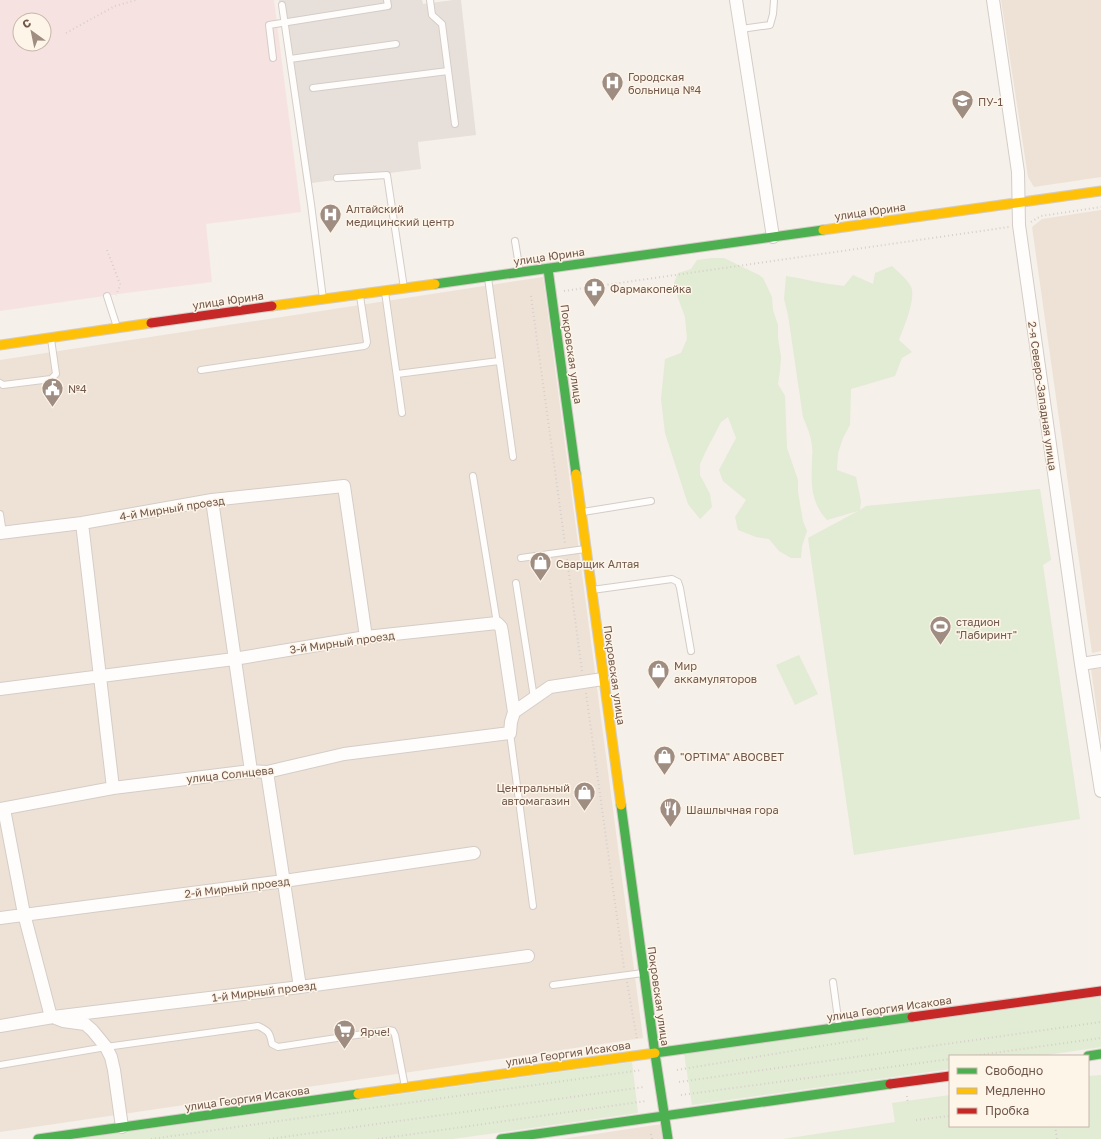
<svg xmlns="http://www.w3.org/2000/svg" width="1101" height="1139" viewBox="0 0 1101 1139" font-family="'Golos Text',sans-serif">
<rect width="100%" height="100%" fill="#f5f0e9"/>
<path fill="#eee2d6" d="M 1001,0 L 1101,0 L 1101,177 L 1034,187 L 1028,177 Z
M 1101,210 L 1101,651 L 1092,653 L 1032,227 L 1042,219 Z
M 543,277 L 643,1038 L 0,1132 L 0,360 Z
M 1101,668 L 1101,740 L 1091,669 Z
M 662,1124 L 664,1139 L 562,1139 Z"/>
<path fill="#e7e0da" d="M 279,0 L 422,0 L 423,4 L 453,0 L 461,0 L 476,135 L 418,142 L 421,169 L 304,184 Z"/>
<path fill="#f7e2e2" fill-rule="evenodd" d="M 0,0 L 274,0 L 301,212 L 206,224 L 212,282 L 118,294 L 0,311 ZM 20,20 L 44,20 L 44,44 L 20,44 Z"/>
<path fill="#e2ebd4" d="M 712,258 L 724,258 L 759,275 L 763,278 L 772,297 L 773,310 L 778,325 L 778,338 L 781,357 L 780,371 L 778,384 L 785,396 L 787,448 L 798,480 L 798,492 L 803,521 L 807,531 L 802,546 L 801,558 L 791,558 L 779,551 L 769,539 L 756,537 L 738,530 L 735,517 L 746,500 L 723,481 L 719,470 L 736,438 L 728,417 L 721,422 L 706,451 L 700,464 L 700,475 L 710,494 L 712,507 L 700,519 L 688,504 L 665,433 L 661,399 L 665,359 L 681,353 L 687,339 L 685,317 L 678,298 L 674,283 L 678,273 L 691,269 L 697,260 Z
M 892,266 C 898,272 906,278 910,285 C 918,295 903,329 899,340 L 912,352 L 902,358 L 895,376 L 851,389 L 850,425 L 843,438 L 838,453 L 837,470 L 856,477 L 861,501 L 860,510 L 866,506 L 1040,489 L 1051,560 L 1043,565 L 1080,819 L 854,855 L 808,538 L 858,511 L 827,520 C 811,503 811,484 812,462 C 812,457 813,451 812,446 C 811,436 807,426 803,417 L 788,315 L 784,299 L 786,276 C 805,279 824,284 844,286 L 853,275 L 873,284 L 875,273 Z
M 799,655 L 818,694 L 795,705 L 776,665 Z
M 1100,995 L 1101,1005 L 1101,1047 L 1040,1056 L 950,1056 L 950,1069 L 692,1105 L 684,1053 Z
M 632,1062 L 638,1113 L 453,1139 L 77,1139 Z
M 1101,1075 L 1101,1139 L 783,1139 L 895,1122 L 892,1103 L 950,1095 L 950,1126 L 1088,1126 L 1088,1076 Z"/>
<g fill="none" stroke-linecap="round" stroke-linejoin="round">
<defs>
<path id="lane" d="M 430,0 L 432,15 L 442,24 L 455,124
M 282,5 L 311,204 L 323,299
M 741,29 L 770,25 L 773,14 L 774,0
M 273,58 L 269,25 L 388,6 L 387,0
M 290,59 L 396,44
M 313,88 L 448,71
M 337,178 L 387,175 L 404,288
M 515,241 L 520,272
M 488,278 L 513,457
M 385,292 L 402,413
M 107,296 L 117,327
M 201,370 L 364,346 L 366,345 L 367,342 L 360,296
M 397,374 L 499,361
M 0,383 L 3,385 L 51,379 L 56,374 L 51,339
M 473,476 L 497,623
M 583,512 L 651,501
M 0,514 L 3,533
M 521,558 L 585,549
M 516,583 L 534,698
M 592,590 L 672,579 L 678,582 L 680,588 L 691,651
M 510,733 L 533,906
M 833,982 L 839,1026
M 553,985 L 643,973
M 0,1065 L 106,1047 L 258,1026 C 269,1031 270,1033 272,1044 L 278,1047 L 389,1030 L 393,1031 L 395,1035 L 405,1087"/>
<path id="street" d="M 736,0 L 773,237
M 993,0 L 1018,172 L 1019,225 L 1081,664 L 1101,791
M 212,500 L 251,771
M 82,523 L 113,788
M 0,533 L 82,523 L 212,500 L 344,486 L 366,637
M 1081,664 L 1101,661
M 0,689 L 234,659 L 366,637 L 497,623 L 501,627 L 502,632 L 514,712 L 550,687 L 603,679
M 267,772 L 300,987
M 0,809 L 113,788 L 251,771 L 267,772 L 344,754 L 510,733 L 511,722 L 514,712
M 4,809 L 24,914 L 50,1013 L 53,1017 L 63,1021 L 85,1024 L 92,1030 L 106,1047 L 111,1057 L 114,1070 L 122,1127
M 0,918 L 284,881 L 474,853
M 0,1026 L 53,1017 L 300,987 L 528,956"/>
<path id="fast" d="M 548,269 L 576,474
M 435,284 L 823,230
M 621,805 L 655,1054 L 668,1139
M 655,1053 L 912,1017
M 1088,1056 L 1101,1054
M 38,1139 L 358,1094
M 501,1139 L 890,1084"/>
<path id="slow" d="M 823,230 L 1101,191
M 272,306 L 435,284
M 0,345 L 151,323
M 576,474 L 621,805
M 358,1094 L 655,1053"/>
<path id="jam" d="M 151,323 L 272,306
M 912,1017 L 1101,991
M 890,1084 L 950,1076"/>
</defs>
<use href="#lane" stroke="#d4cdc7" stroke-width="8"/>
<use href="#street" stroke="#d4cdc7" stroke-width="14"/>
<use href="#fast" stroke="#d4ccc6" stroke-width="11"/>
<use href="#slow" stroke="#d4ccc6" stroke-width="11"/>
<use href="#jam" stroke="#d4ccc6" stroke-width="11"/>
<path stroke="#d6cfca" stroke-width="2" stroke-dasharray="1 3" stroke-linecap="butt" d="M 66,33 L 115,6 L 136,0
M 1031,222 L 1041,216 L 1101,207
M 107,250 L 120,284 L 120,286 L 116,295
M 564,291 L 1009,227
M 531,296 L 565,544
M 567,559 L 582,671
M 586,693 L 624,968
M 627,982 L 637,1039
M 972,1056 L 1101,1038
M 677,1070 L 870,1038
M 679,1082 L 1101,1022
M 681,1095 L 950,1059
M 907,1096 L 908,1104
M 916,1120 L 950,1116
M 1055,1126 L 1057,1139
M 651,1134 L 652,1139
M 151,1139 L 642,1070
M 269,1139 L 644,1087
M 378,1139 L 646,1101"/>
<use href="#lane" stroke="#fefdfc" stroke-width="6"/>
<use href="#street" stroke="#fefdfc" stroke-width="12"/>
<use href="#fast" stroke="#4caf50" stroke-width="9"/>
<use href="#slow" stroke="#ffc107" stroke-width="9"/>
<use href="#jam" stroke="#c62828" stroke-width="9"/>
</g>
<defs>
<symbol id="hospital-pin" viewBox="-11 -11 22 30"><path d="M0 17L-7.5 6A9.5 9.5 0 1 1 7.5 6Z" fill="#9f8d82" stroke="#fef5e9"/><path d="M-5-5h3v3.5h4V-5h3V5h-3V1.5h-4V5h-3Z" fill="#fff"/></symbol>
<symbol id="university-pin" viewBox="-11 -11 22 30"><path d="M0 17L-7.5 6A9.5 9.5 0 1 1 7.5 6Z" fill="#9f8d82" stroke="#fef5e9"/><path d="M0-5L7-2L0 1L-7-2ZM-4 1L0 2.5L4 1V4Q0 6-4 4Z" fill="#fff"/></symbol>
<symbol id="pharmacy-pin" viewBox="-11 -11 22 30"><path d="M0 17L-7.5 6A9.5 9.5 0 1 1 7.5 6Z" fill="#9f8d82" stroke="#fef5e9"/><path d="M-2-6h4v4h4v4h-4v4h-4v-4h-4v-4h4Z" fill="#fff"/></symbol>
<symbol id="civic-pin" viewBox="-11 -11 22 30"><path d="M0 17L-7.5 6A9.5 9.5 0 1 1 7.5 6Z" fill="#9f8d82" stroke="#fef5e9"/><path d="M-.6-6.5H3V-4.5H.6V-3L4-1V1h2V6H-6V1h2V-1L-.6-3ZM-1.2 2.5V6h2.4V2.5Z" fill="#fff"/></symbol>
<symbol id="shop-pin" viewBox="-11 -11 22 30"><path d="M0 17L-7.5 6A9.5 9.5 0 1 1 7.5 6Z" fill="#9f8d82" stroke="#fef5e9"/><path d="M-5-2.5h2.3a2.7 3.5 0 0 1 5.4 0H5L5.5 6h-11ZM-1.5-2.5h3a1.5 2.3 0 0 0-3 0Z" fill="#fff"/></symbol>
<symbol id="stadium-pin" viewBox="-11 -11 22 30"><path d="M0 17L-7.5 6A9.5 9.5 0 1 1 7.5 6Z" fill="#9f8d82" stroke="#fef5e9"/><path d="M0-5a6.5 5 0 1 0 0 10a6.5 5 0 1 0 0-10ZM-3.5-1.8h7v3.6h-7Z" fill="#fff"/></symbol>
<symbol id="restaurant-pin" viewBox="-11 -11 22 30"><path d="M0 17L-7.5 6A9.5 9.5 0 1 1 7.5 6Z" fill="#9f8d82" stroke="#fef5e9"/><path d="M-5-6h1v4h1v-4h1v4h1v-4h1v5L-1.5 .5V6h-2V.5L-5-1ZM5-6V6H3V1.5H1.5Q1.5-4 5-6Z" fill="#fff"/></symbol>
<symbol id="supermarket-pin" viewBox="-11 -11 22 30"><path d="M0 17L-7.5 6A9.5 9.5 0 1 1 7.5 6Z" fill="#9f8d82" stroke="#fef5e9"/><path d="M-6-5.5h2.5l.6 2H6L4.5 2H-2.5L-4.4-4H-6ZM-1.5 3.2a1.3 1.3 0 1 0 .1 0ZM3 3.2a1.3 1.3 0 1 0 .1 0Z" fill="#fff"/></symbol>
</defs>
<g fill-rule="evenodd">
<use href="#hospital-pin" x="600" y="70" width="25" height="34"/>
<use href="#university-pin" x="950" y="88" width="25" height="34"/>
<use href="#hospital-pin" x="318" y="202" width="25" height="34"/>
<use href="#pharmacy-pin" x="582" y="276" width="25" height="34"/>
<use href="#civic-pin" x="40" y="376" width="25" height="34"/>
<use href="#shop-pin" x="528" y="550" width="25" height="34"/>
<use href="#stadium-pin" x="928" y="614" width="25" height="34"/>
<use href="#shop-pin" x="646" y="658" width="25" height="34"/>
<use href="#shop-pin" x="652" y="744" width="25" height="34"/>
<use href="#shop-pin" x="572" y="780" width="25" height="34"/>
<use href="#restaurant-pin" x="658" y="796" width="25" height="34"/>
<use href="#supermarket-pin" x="332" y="1018" width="25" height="34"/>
</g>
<g text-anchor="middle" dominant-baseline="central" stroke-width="3" stroke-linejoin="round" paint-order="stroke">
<g font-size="11" fill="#71574b" stroke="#fef5e9" text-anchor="start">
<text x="628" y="76">Городская<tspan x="628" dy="13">больница №4</tspan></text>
<text x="978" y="101">ПУ-1</text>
<text x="346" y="208">Алтайский<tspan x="346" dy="13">медицинский центр</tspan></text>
<text x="610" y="288">Фармакопейка</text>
<text x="68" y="388">№4</text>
<text x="556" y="563">Сварщик Алтая</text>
<text x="956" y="621">стадион<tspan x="956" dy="13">"Лабиринт"</tspan></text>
<text x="674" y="665">Мир<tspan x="674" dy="13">аккамуляторов</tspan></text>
<text x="680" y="756">"OPTIMA" АВОСВЕТ</text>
<text x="570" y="787" text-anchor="end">Центральный<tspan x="570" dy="13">автомагазин</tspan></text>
<text x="686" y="809">Шашлычная гора</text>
<text x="360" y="1031">Ярче!</text>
</g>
<g font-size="11" fill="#71574b" stroke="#fef5e9">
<text transform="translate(870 211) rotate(-8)">улица Юрина</text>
<text transform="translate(549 256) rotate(-8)">улица Юрина</text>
<text transform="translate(228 300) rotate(-8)">улица Юрина</text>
<text transform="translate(572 354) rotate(82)">Покровская улица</text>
<text transform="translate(1043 396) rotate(82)">2-я Северо-Западная улица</text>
<text transform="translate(172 508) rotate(-9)">4-й Мирный проезд</text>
<text transform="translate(342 642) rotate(-8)">3-й Мирный проезд</text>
<text transform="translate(615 675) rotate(82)">Покровская улица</text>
<text transform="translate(230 774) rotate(-6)">улица Солнцева</text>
<text transform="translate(237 887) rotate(-7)">2-й Мирный проезд</text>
<text transform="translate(264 991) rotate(-7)">1-й Мирный проезд</text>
<text transform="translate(659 996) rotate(82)">Покровская улица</text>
<text transform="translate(889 1008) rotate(-8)">улица Георгия Исакова</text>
<text transform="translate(568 1053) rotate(-8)">улица Георгия Исакова</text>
<text transform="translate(247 1098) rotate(-8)">улица Георгия Исакова</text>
</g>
</g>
<rect x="949" y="1055" width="140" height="72" fill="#fef5e9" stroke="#c6b6aa"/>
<rect x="957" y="1068" width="20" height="6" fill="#4caf50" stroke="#c6b6aa"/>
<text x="985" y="1075" font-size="12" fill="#71574b">Свободно</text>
<rect x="957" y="1088" width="20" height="6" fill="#ffc107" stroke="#c6b6aa"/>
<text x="985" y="1095" font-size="12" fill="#71574b">Медленно</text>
<rect x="957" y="1108" width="20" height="6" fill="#c62828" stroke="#c6b6aa"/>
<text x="985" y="1115" font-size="12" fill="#71574b">Пробка</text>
<g transform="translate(32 32) rotate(327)"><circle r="19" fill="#fef5e9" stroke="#c6b6aa"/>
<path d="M0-3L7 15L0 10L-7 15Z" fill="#9f8d82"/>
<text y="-6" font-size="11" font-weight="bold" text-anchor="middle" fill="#71574b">С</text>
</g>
</svg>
